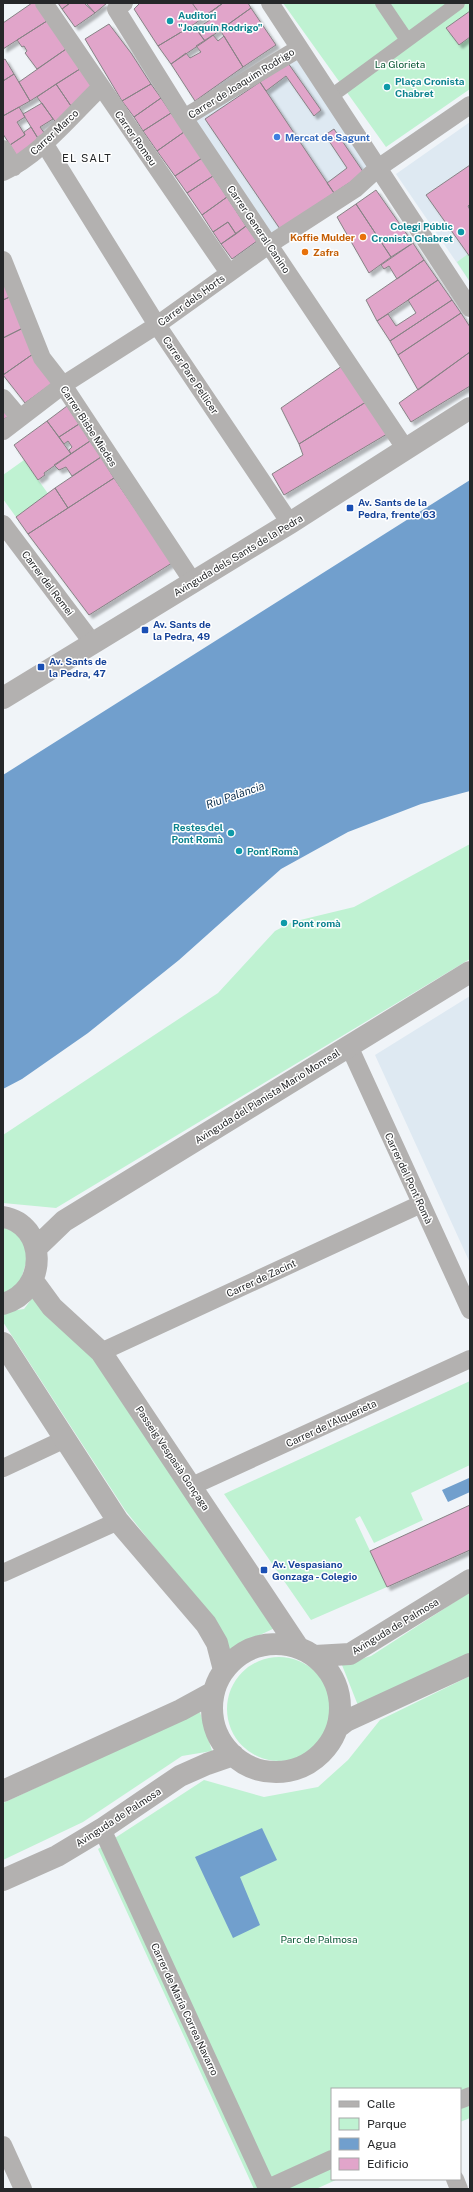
<svg xmlns="http://www.w3.org/2000/svg" width="473" height="2192" viewBox="0 0 473 2192" font-family="'Public Sans',sans-serif">
<defs>
<filter id="shadow"><feDropShadow dx="3.5" dy="3.5" stdDeviation="1" flood-color="#0004"/></filter>
</defs>
<rect width="100%" height="100%" fill="#f0f4f8"/>
<path fill="#dee9f2" d="M 298,49 L 378,168 L 270,244 L 184,118 Z
M 470,122 L 470,282 L 396,174 Z
M 470,996 L 470,1263 L 375,1055 Z"/>
<path fill="#bff2d2" d="M 283,3 L 470,3 L 470,89 L 386,147 Z
M 468,254 L 470,257 L 470,282 L 457,262 Z
M 24,460 L 49,495 L 16,517 L 3,499 L 3,475 Z
M 470,844 L 470,959 L 56,1208 L 3,1203 L 3,1135 L 218,993 L 275,931 L 292,922 L 354,907 Z
M 3,1227 L 18,1234 L 29,1254 L 19,1285 L 3,1294 Z
M 33,1297 L 96,1358 L 277,1627 L 228,1650 L 216,1625 L 125,1510 L 3,1322 L 3,1312 L 24,1309 Z
M 470,1381 L 470,1465 L 411,1493 L 423,1520 L 374,1543 L 360,1516 L 355,1519 L 387,1587 L 311,1620 L 224,1494 Z
M 470,1592 L 470,1656 L 359,1708 L 342,1665 L 371,1656 Z
M227 1709a52 52 0 1 1 104 0a52 52 0 1 1-104 0Z
M 470,1676 L 470,2118 L 460,2122 L 460,2089 L 332,2089 L 332,2179 L 338,2179 L 316,2189 L 254,2189 L 98,1849 L 204,1780 L 264,1797 L 318,1787 L 348,1760 L 380,1720 Z
M 200,1712 L 212,1751 L 182,1756 L 83,1822 L 3,1860 L 3,1803 Z"/>
<path fill="#719fcd" d="M 470,480 L 470,791 L 421,804 L 348,832 L 281,869 L 179,960 L 88,1033 L 22,1079 L 3,1089 L 3,775 Z
M 469,1478 L 470,1492 L 448,1502 L 442,1490 Z
M 262,1828 L 277,1860 L 240,1877 L 260,1925 L 233,1938 L 195,1857 Z"/>
<path fill="#e1a5ca" stroke="#878285" filter="url(#shadow)" d="M 32,3 L 39,3 L 50,19 L 3,49 L 3,23 Z
M 58,3 L 70,3 L 62,9 Z
M 70,3 L 84,3 L 95,13 L 75,27 L 62,9 Z
M 86,3 L 107,3 L 95,13 Z
M 140,3 L 223,3 L 193,25 L 158,46 L 134,9 Z
M 192,3 L 223,3 L 203,18 Z
M 223,3 L 248,3 L 251,8 L 205,41 L 196,29 L 210,20 L 206,15 Z
M 251,8 L 276,45 L 243,67 L 220,30 Z
M 470,11 L 470,37 L 459,45 L 446,28 Z
M 50,19 L 69,47 L 37,69 L 25,53 L 27,51 L 24,46 L 22,47 L 17,40 Z
M 109,24 L 131,53 L 151,84 L 122,101 L 85,39 Z
M 193,25 L 205,41 L 171,64 L 158,46 Z
M 213,35 L 218,41 L 224,36 L 243,67 L 195,101 L 171,64 L 186,53 L 190,58 L 201,52 L 196,46 Z
M 69,47 L 83,67 L 30,101 L 19,82 Z
M 5,59 L 14,74 L 3,81 L 3,60 Z
M 288,63 L 321,110 L 314,116 L 286,76 L 266,91 L 260,82 Z
M 83,67 L 96,86 L 73,109 L 56,84 Z
M 14,74 L 30,101 L 3,116 L 3,81 Z
M 260,82 L 334,193 L 280,229 L 205,119 Z
M 56,84 L 73,109 L 57,124 L 37,97 Z
M 151,84 L 161,98 L 134,117 L 122,101 Z
M 161,98 L 171,113 L 143,131 L 134,117 Z
M 42,103 L 53,119 L 40,127 L 45,134 L 39,140 L 23,114 Z
M 19,107 L 25,117 L 17,122 L 25,135 L 10,145 L 3,134 L 3,116 Z
M 171,113 L 184,132 L 157,151 L 143,131 Z
M 31,127 L 39,140 L 18,158 L 10,145 L 25,135 L 24,132 Z
M 334,129 L 364,173 L 334,193 L 327,183 L 347,168 L 325,135 Z
M 184,132 L 202,158 L 175,176 L 157,151 Z
M 202,158 L 213,176 L 187,193 L 175,176 Z
M 470,165 L 470,204 L 468,206 L 470,210 L 470,257 L 426,195 Z
M 213,176 L 227,197 L 202,215 L 187,193 Z
M 376,190 L 413,243 L 391,257 L 356,204 Z
M 227,197 L 246,226 L 236,234 L 228,222 L 213,232 L 202,215 Z
M 356,204 L 391,257 L 369,273 L 337,217 Z
M 228,222 L 236,234 L 221,244 L 213,232 Z
M 246,226 L 257,241 L 232,259 L 221,244 Z
M 413,243 L 424,260 L 397,279 L 389,266 L 384,269 L 381,265 Z
M 424,260 L 438,280 L 377,321 L 366,300 Z
M 3,280 L 14,295 L 3,300 Z
M 438,280 L 452,300 L 390,341 L 377,321 L 388,314 L 396,326 L 416,313 L 408,300 Z
M 14,295 L 25,327 L 3,338 L 3,300 Z
M 452,300 L 461,313 L 398,355 L 390,341 Z
M 461,313 L 470,327 L 470,352 L 418,390 L 398,355 Z
M 25,327 L 33,354 L 3,375 L 3,338 Z
M 470,352 L 470,386 L 411,422 L 399,403 Z
M 33,354 L 54,382 L 25,403 L 3,375 Z
M 342,366 L 366,402 L 299,444 L 281,408 Z
M 366,402 L 387,434 L 284,495 L 272,474 L 303,455 L 299,444 Z
M 3,406 L 10,415 L 3,420 Z
M 67,406 L 79,424 L 59,437 L 47,421 Z
M 47,421 L 71,454 L 44,473 L 45,475 L 38,480 L 14,445 Z
M 79,424 L 90,441 L 71,454 L 69,450 L 72,447 L 68,441 L 64,444 L 59,437 Z
M 90,441 L 101,457 L 72,476 L 66,467 L 59,470 L 54,465 Z
M 101,457 L 114,478 L 68,508 L 55,488 Z
M 114,478 L 172,563 L 89,615 L 28,534 Z
M 55,488 L 68,508 L 28,534 L 16,517 Z
M 470,1505 L 470,1550 L 387,1587 L 370,1551 Z"/>
<g fill="none" stroke-linecap="round" stroke-linejoin="round">
<path stroke="#b3b1b0" stroke-width="14" d="M 382,3 L 407,40
M 330,97 L 458,3"/>
<path stroke="#b3b1b0" stroke-width="18" d="M 44,3 L 229,273
M 124,3 L 116,9 L 184,118 L 405,448
M 270,3 L 470,308
M 184,118 L 298,49
M 44,143 L 157,325 L 290,523
M 3,149 L 14,167
M 3,172 C 39,156 72,115 101,87
M 3,260 L 42,358 L 63,385 L 193,582
M 3,398 L 20,418
M 3,431 L 63,385 L 157,325 L 270,244 L 355,189 L 378,168 L 470,105
M 3,524 L 92,642
M 349,1046 L 470,1310
M 101,1352 L 421,1204
M 3,1468 L 65,1439
M 192,1486 L 470,1359
M 3,1573 L 118,1521
M 102,1829 L 267,2188
M 460,2100 L 470,2096
M 3,2145 L 23,2189
M 455,2179 L 459,2189
M 266,2189 L 332,2159"/>
<path stroke="#b3b1b0" stroke-width="22" d="M 3,698 L 290,523 L 470,408
M 3,1217 C 47,1224 49,1291 3,1304
M 36,1248 L 64,1221 L 470,972
M 33,1281 L 52,1307 L 101,1352 L 298,1647
M 3,1343 L 118,1521 L 206,1624 L 217,1643 L 224,1670
M212 1708a64 64 0 1 1 128 0a64 64 0 1 1-128 0Z
M 315,1656 L 350,1654 L 470,1580
M 337,1728 L 346,1721 L 470,1664
M 3,1791 L 181,1710 L 214,1692
M 3,1880 L 57,1856 L 102,1829 L 180,1776 L 207,1764 L 233,1755"/>
</g>
<g fill="#0f9aa8" stroke="#fff" stroke-width="1.5">
<circle cx="170" cy="21" r="4"/>
<circle cx="387" cy="87" r="4"/>
<circle cx="461" cy="232" r="4"/>
<circle cx="231" cy="833" r="4"/>
<circle cx="239" cy="851" r="4"/>
<circle cx="284" cy="923" r="4"/>
</g>
<circle fill="#3f7fe0" stroke="#fff" stroke-width="1.5" cx="277" cy="137" r="4"/>
<g fill="#e8710a" stroke="#fff" stroke-width="1.5">
<circle cx="363" cy="237" r="4"/>
<circle cx="305" cy="252" r="4"/>
</g>
<g fill="#1a4fb4" stroke="#fff" stroke-width="1.5">
<rect x="346" y="504" width="8" height="8" rx="2"/>
<rect x="141" y="626" width="8" height="8" rx="2"/>
<rect x="37" y="663" width="8" height="8" rx="2"/>
<rect x="260" y="1566" width="8" height="8" rx="2"/>
</g>
<g text-anchor="middle" dominant-baseline="central" stroke-width="3" stroke-linejoin="round" paint-order="stroke">
<g font-size="10" font-weight="bold" fill="#0d838f" stroke="#fff" text-anchor="start">
<text x="178" y="15">Auditori<tspan x="178" dy="12">"Joaquín Rodrigo"</tspan></text>
<text x="395" y="81">Plaça Cronista<tspan x="395" dy="12">Chabret</tspan></text>
<text x="453" y="226" text-anchor="end">Colegi Públic<tspan x="453" dy="12">Cronista Chabret</tspan></text>
<text x="223" y="827" text-anchor="end">Restes del<tspan x="223" dy="12">Pont Romà</tspan></text>
<text x="247" y="851">Pont Romà</text>
<text x="292" y="923">Pont romà</text>
</g>
<g font-size="10" fill="#075734" stroke="#fff">
<text x="400" y="64">La Glorieta</text>
<text x="319" y="1939">Parc de Palmosa</text>
</g>
<g font-size="10" fill="#252729" stroke="#fff">
<text transform="translate(241 83) rotate(-32)">Carrer de Joaquim Rodrigo</text>
<text transform="translate(54 132) rotate(-43)">Carrer Marco</text>
<text transform="translate(136 138) rotate(55)">Carrer Romeu</text>
<text transform="translate(259 229) rotate(56)">Carrer General Canino</text>
<text transform="translate(191 300) rotate(-36)">Carrer dels Horts</text>
<text transform="translate(191 375) rotate(56)">Carrer Pare Pellicer</text>
<text transform="translate(89 426) rotate(57)">Carrer Bisbe Miedes</text>
<text transform="translate(238 555) rotate(-31)">Avinguda dels Sants de la Pedra</text>
<text transform="translate(48 583) rotate(53)">Carrer del Remei</text>
<text transform="translate(267 1096) rotate(-32)">Avinguda del Pianista Mario Monreal</text>
<text transform="translate(409 1178) rotate(65)">Carrer del Pont Romà</text>
<text transform="translate(261 1278) rotate(-25)">Carrer de Zacint</text>
<text transform="translate(331 1423) rotate(-25)">Carrer de l’Alquerieta</text>
<text transform="translate(173 1458) rotate(56)">Passeig Vespasià Gonçaga</text>
<text transform="translate(395 1626) rotate(-31)">Avinguda de Palmosa</text>
<text transform="translate(118 1817) rotate(-33)">Avinguda de Palmosa</text>
<text transform="translate(185 2009) rotate(65)">Carrer de María Correa Navarro</text>
</g>
<g font-size="10" font-weight="bold" fill="#366cbe" stroke="#fff" text-anchor="start">
<text x="285" y="137">Mercat de Sagunt</text>
</g>
<g font-size="10" font-weight="bold" fill="#c56008" stroke="#fff" text-anchor="end">
<text x="355" y="237">Koffie Mulder</text>
<text x="313" y="252" text-anchor="start">Zafra</text>
</g>
<g font-size="10" font-weight="bold" fill="#164399" stroke="#fff" text-anchor="start">
<text x="358" y="502">Av. Sants de la<tspan x="358" dy="12">Pedra, frente 63</tspan></text>
<text x="153" y="624">Av. Sants de<tspan x="153" dy="12">la Pedra, 49</tspan></text>
<text x="49" y="661">Av. Sants de<tspan x="49" dy="12">la Pedra, 47</tspan></text>
<text x="272" y="1564">Av. Vespasiano<tspan x="272" dy="12">Gonzaga - Colegio</tspan></text>
</g>
<g font-size="11" letter-spacing="1" fill="#252729" stroke="#fff">
<text x="87" y="158">EL SALT</text>
</g>
<g font-size="11" font-style="italic" fill="#0a2d4c" stroke="#fff">
<text transform="translate(235 795) rotate(-19)">Riu Palància</text>
</g>
</g>
<rect width="473" height="2192" fill="none" stroke="#252729" stroke-width="8"/>
<rect x="331" y="2088" width="130" height="92" fill="#ffffff" stroke="#a8a9a9"/>
<rect x="339" y="2101" width="20" height="6" fill="#b3b1b0" stroke="#a8a9a9"/>
<text x="367" y="2108" font-size="12" fill="#252729">Calle</text>
<rect x="339" y="2118" width="20" height="12" fill="#bff2d2" stroke="#a8a9a9"/>
<text x="367" y="2128" font-size="12" fill="#252729">Parque</text>
<rect x="339" y="2138" width="20" height="12" fill="#719fcd" stroke="#a8a9a9"/>
<text x="367" y="2148" font-size="12" fill="#252729">Agua</text>
<rect x="339" y="2158" width="20" height="12" fill="#e1a5ca" stroke="#a8a9a9"/>
<text x="367" y="2168" font-size="12" fill="#252729">Edificio</text>
</svg>
